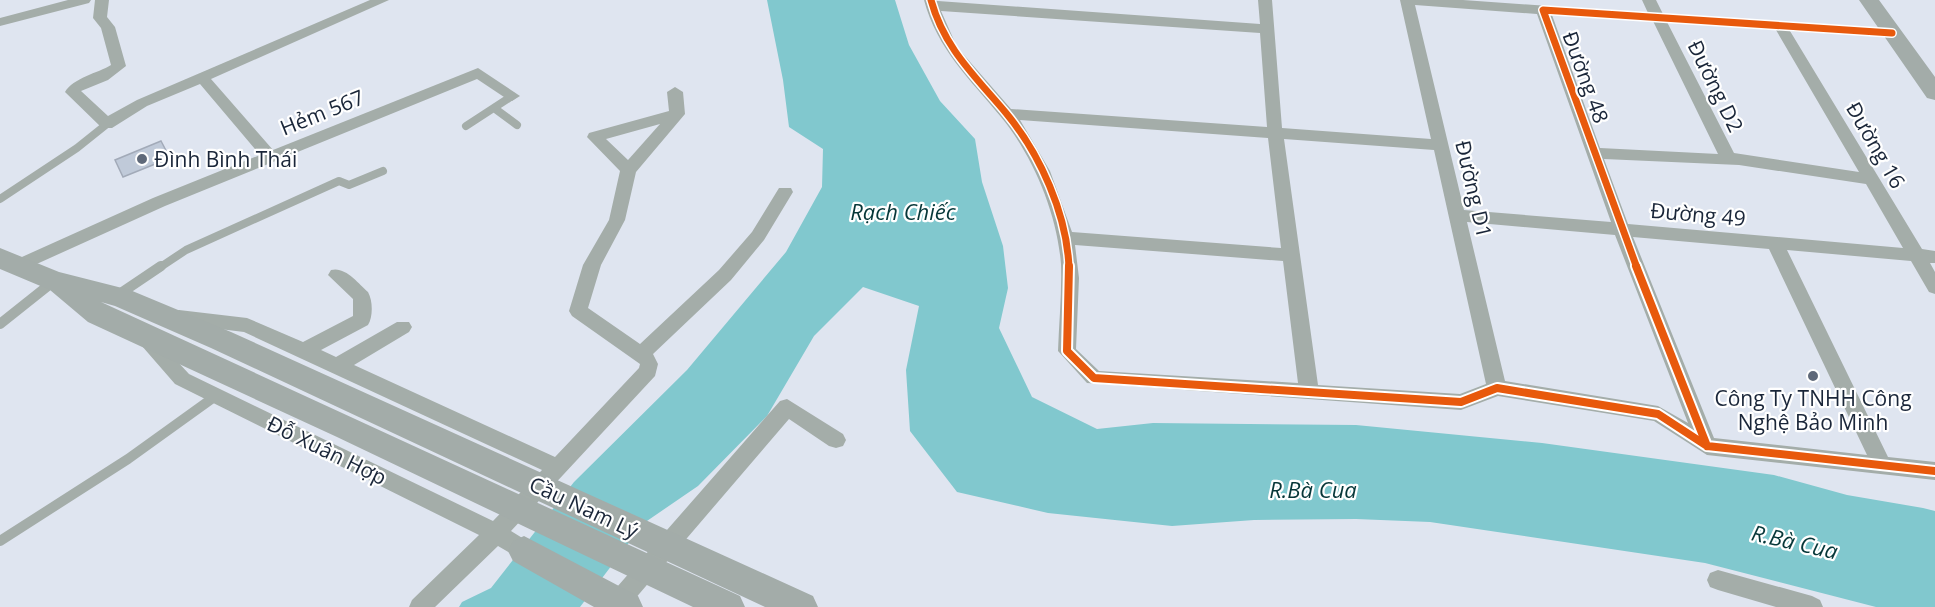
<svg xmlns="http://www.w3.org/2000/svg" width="1935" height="607" viewBox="0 0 1935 607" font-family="'Open Sans',sans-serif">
<rect width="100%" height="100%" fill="#dfe5f0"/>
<path fill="#81c8ce" d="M 767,0 L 895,0 L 909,45 L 940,101 L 975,139 L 982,182 L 1003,246 L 1008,288 L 999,328 L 1032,397 L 1097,429 L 1153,423 L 1356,425 L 1542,443 L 1774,475 L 1847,495 L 1923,508 L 1935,511 L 1935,607 L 1876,607 L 1705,563 L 1430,522 L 1356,519 L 1254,520 L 1172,526 L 1048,513 L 957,492 L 910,431 L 906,370 L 919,306 L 863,287 L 814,336 L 767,416 L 698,486 L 644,523 L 580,607 L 459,607 L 462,602 L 491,588 L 574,482 L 687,370 L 786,252 L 822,187 L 823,149 L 789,127 L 783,80 Z"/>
<path fill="#c0cad9" stroke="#a2aab8" stroke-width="1.5" d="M 161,141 L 170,158 L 123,177 L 115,160 Z"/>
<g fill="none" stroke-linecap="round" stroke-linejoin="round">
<path stroke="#a4ada9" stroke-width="8" d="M 494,108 L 517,125
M 466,126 L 512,96
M 0,199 L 77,148 L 107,124
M 159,268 L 186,250 L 339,181 L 349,185 L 383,171"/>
<path stroke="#a4ada9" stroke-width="10" d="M 118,295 L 161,266
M 0,324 L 54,281
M 0,541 L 128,459 L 217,395"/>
<path fill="#a4ada9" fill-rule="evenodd" d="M 68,0 L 91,0 L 89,3 L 0,26 L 0,18 Z
M 95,0 L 109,0 L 107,17 L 115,27 L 126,66 L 108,80 L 81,91 L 108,116 L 137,100 L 370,0 L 389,0 L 211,79 L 273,150 L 478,68 L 520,96 L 512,101 L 507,99 L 477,79 L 165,206 L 19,272 L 13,271 L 10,266 L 13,261 L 153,198 L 260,155 L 200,84 L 147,106 L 112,128 L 102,128 L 65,92 C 73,78 98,73 111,65 L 101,28 L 93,18 Z
M 924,0 L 1260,24 L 1258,0 L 1272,0 L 1282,128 L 1431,139 L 1400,0 L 1463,0 L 1648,13 L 1642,0 L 1656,0 L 1663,14 L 1897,30 L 1897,36 L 1892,37 L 1790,31 L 1922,249 L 1935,251 L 1935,263 L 1930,263 L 1935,272 L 1935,294 L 1929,292 L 1911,261 L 1787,250 L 1888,457 L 1935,462 L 1935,480 L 1707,455 L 1654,421 L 1498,396 L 1461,410 L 1087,383 L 1058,351 C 1059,322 1062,293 1061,264 C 1057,213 1033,156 1001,117 C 970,79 937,49 924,0 ZM 1415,5 L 1537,14 L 1611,222 L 1464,210 ZM 941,11 L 1260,33 L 1267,127 L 1011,109 L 957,47 ZM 1552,15 L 1653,21 L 1718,154 L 1600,148 ZM 1667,22 L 1776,30 L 1859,172 L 1734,153 ZM 1020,120 L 1268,138 L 1281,248 L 1072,232 L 1050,171 ZM 1284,139 L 1434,150 L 1486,384 L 1460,394 L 1318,385 ZM 1604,159 L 1739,165 L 1866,184 L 1903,248 L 1628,224 ZM 1467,222 L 1615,235 L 1688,423 L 1658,406 L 1505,381 ZM 1633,237 L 1769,249 L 1867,455 L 1714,438 ZM 1075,245 L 1283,261 L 1298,383 L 1099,371 L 1076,349 L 1079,278 Z
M 675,87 L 683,92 L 685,114 L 636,172 L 625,220 L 601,265 L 588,308 L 640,344 L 719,270 L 752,232 L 779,188 L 791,188 L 793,192 L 764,240 L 731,280 L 653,354 L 658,364 L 655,376 L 511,531 L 532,544 L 535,551 L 532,558 L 524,561 L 498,546 L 435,607 L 409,607 L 412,600 L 479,535 L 175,384 L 135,338 L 137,333 L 144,331 L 151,333 L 189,374 L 493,521 L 542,470 L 244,332 L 179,324 L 173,322 L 170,317 L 173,312 L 179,310 L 247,318 L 303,342 L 353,316 L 353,299 L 328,275 L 331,270 C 345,266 358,283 368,292 C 373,301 373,317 368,325 L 321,350 L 336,357 L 397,322 L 409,322 L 412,327 L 409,332 L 354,365 L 555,457 L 639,368 L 640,364 L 572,316 L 569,311 L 583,265 L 609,220 L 620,171 L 587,137 L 589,133 L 669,111 L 667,92 ZM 660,124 L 628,160 L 606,139 Z
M 787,399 L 843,434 L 846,440 L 843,446 L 836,448 L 829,446 L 789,419 L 628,607 L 609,607 L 607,602 L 610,595 L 780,401 Z
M 1718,570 L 1812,596 L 1820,600 L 1823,607 L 1776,607 L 1718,590 L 1710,587 L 1707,580 L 1710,573 Z"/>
<path fill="#a3aca9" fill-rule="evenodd" d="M 1859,0 L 1879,0 L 1935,77 L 1935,100 L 1927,98 Z
M 0,248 L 59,272 L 130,290 L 231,332 L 813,596 L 818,607 L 765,607 L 211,348 L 115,306 L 101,302 L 740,596 L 745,607 L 693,607 L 337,437 L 88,322 L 50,290 L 0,269 Z
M 524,536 L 638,596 L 643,607 L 594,607 L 513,561 L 508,551 L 513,541 Z"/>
<defs>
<path id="cycleway-far1" d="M 931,0 C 944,48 975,76 1006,113 C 1040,154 1067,214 1069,268
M 1637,268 L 1543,10 L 1892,33"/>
<path id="cycleway" d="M 1069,266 L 1067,351 L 1094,378 L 1461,402 L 1497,388 L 1658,414 L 1707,446 L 1935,471
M 1636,266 L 1707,446"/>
</defs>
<use href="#cycleway-far1" stroke="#fff" stroke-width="10"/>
<use href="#cycleway" stroke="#fff" stroke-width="12"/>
<use href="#cycleway-far1" stroke="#e8590c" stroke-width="7"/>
<use href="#cycleway" stroke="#e8590c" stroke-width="8"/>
</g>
<g fill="#5f6979" stroke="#fff" stroke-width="2">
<circle cx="142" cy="159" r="6"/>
<circle cx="1813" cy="376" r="6"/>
</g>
<g text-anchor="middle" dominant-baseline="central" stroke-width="4.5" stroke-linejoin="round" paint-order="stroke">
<g font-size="21" fill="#1a2639" stroke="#fff">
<text transform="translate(1586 77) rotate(70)">Đường 48</text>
<text transform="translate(1716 86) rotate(64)">Đường D2</text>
<text transform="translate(322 112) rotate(-22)">Hẻm 567</text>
<text transform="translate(1876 145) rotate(60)">Đường 16</text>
<text transform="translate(1474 189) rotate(77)">Đường D1</text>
<text transform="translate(1698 214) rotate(5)">Đường 49</text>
<text transform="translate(327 450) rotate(26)">Đỗ Xuân Hợp</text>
<text transform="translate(584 507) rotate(25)">Cầu Nam Lý</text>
</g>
<g font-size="21" fill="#1a2639" stroke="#fff" text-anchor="start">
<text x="154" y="159">Đình Bình Thái</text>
<text x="1813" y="398" text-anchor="middle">Công Ty TNHH Công<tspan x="1813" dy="24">Nghệ Bảo Minh</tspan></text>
</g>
<g font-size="22" font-style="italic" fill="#063739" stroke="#fff">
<text x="903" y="211">Rạch Chiếc</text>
<text x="1313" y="489">R.Bà Cua</text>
<text transform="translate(1795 541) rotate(13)">R.Bà Cua</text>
</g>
</g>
</svg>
